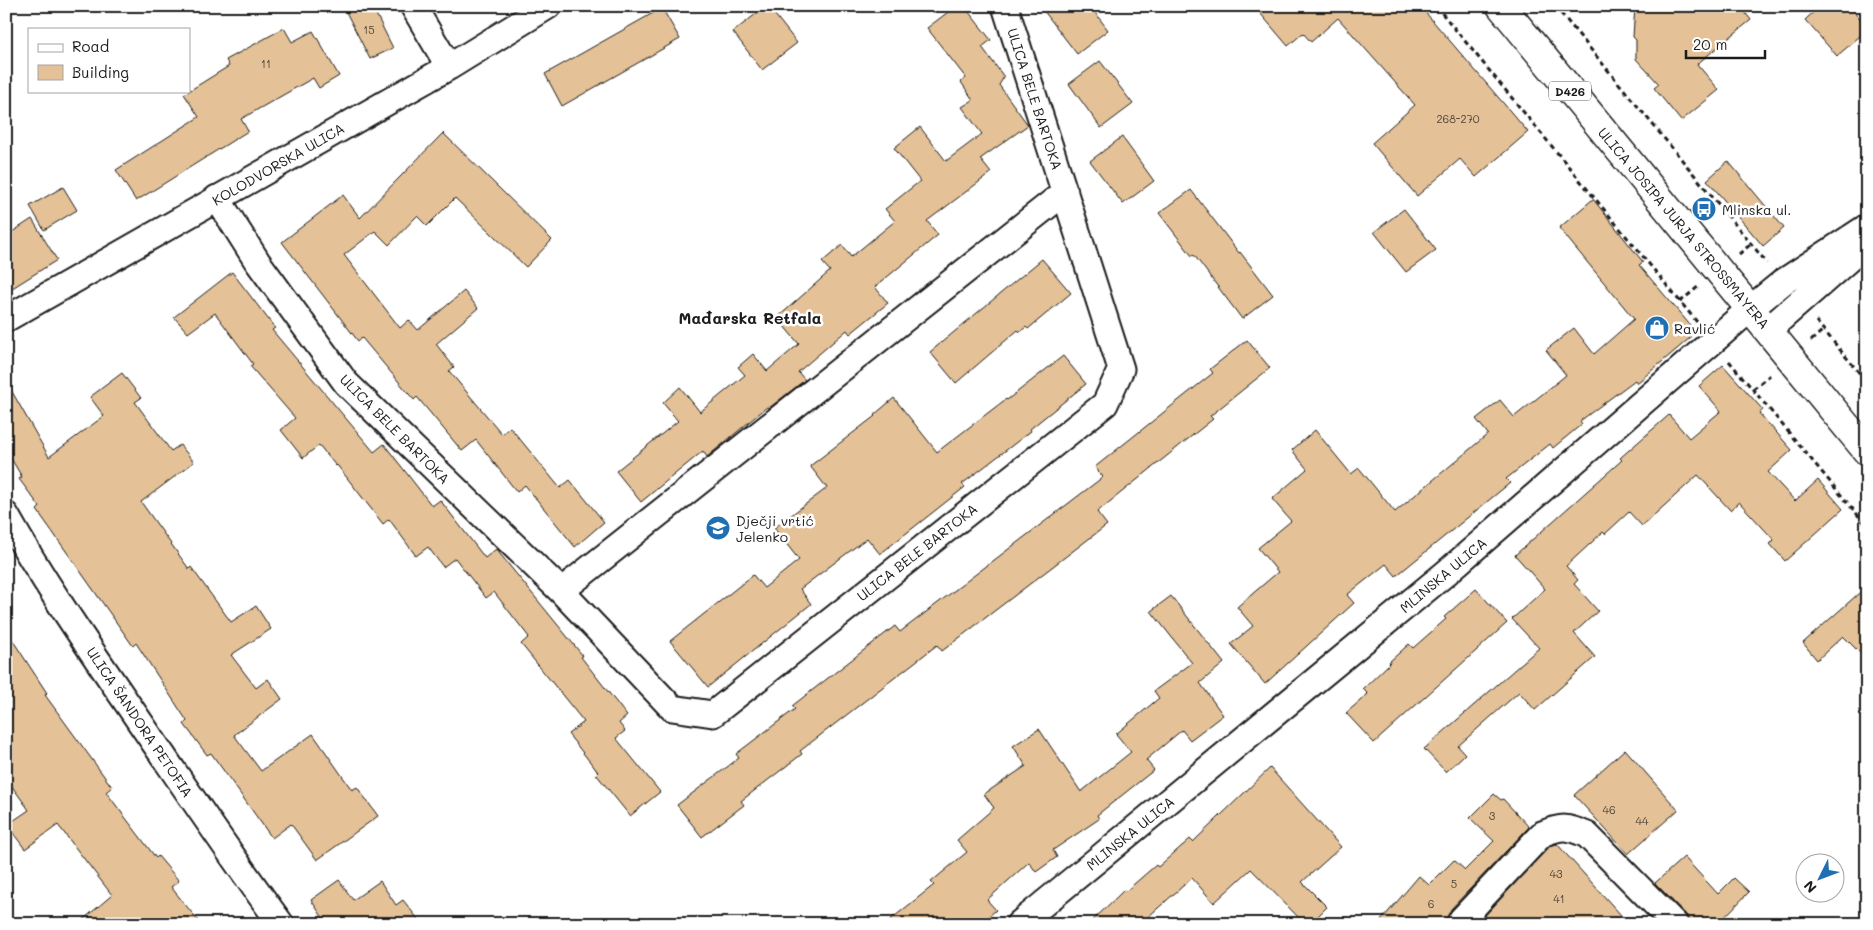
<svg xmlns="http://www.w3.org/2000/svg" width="1873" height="930" viewBox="0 0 1873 930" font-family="Mali,sans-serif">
<rect width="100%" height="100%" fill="#fff"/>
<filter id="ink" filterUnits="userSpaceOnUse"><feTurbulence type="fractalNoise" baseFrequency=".02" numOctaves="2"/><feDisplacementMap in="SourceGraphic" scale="10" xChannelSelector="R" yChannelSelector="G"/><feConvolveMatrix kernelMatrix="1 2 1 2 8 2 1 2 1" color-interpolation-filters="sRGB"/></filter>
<g filter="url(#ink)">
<path fill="#e4c196" stroke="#1c1c1c" d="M 343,6 L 372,6 L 393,48 L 370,59 Z
M 766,6 L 768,6 L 797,43 L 762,70 L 733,32 Z
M 956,6 L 964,6 L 991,40 L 982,47 L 1004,77 L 999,85 L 1028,125 L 980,159 L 991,173 L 927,221 L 938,235 L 875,287 L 888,303 L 850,334 L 847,330 L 798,372 L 805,380 L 769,408 L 767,407 L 707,457 L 703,451 L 641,502 L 616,471 L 678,421 L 663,403 L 680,387 L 700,412 L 745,375 L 738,367 L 753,354 L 767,371 L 799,344 L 777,318 L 830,271 L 822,262 L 842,245 L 851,257 L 895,221 L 885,209 L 920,181 L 894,148 L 920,127 L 946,161 L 982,134 L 962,107 L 973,100 L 961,82 L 966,78 L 927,28 Z
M 1040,6 L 1090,6 L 1108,30 L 1077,54 Z
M 1254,6 L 1420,6 L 1528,132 L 1476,177 L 1460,159 L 1417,196 L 1372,143 L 1415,105 L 1338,18 L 1311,42 L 1303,33 L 1288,46 Z
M 1635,6 L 1740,6 L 1751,20 L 1697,64 L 1719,90 L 1681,121 L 1654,88 L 1659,84 L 1636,59 L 1636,40 L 1633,37 Z
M 1820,6 L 1849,6 L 1867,26 L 1867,30 L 1837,56 L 1805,20 Z
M 662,8 L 680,39 L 562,106 L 545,74 Z
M 284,28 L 292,42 L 313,31 L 339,76 L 319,88 L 313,78 L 241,119 L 248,131 L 136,201 L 116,170 L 199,117 L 184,94 L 229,66 L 226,60 Z
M 1100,61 L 1133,104 L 1101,128 L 1069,84 Z
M 443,133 L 552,240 L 526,267 L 455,198 L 427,226 L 417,216 L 389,245 L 375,231 L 344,255 L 400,328 L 409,320 L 418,330 L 464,291 L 478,308 L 436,344 L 454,367 L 449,371 L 502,434 L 510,427 L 560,488 L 570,480 L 604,522 L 575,547 L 525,485 L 517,492 L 476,440 L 462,451 L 417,397 L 414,400 L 362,338 L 358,341 L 282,242 L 343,195 L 360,218 Z
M 1122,137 L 1154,181 L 1123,204 L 1090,161 Z
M 1728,161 L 1784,228 L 1763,246 L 1707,180 Z
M 63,187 L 77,210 L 44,230 L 30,206 Z
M 1191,190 L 1239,253 L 1240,252 L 1273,295 L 1242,319 L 1194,255 L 1192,256 L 1159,213 Z
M 1593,199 L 1643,262 L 1639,265 L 1690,325 L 1690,338 L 1637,383 L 1635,380 L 1580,421 L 1582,424 L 1553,448 L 1550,444 L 1506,479 L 1510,483 L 1396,576 L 1386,564 L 1347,595 L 1354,603 L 1265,684 L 1231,644 L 1253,626 L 1237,607 L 1278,572 L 1258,548 L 1291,521 L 1272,499 L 1307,469 L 1292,450 L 1315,430 L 1351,474 L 1359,468 L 1395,512 L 1488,434 L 1476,419 L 1500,400 L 1514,417 L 1566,375 L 1546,350 L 1574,328 L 1594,354 L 1634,319 L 1559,228 Z
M 1404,209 L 1436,250 L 1406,272 L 1374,232 Z
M 32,219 L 57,260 L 6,292 L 6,236 Z
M 1042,259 L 1071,293 L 1028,329 L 1026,327 L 1020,332 L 1018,330 L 956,383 L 930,352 Z
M 232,272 L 275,328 L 272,330 L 374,452 L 384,444 L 432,506 L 440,500 L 485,558 L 496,549 L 583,656 L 581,657 L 627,716 L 619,723 L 625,731 L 616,738 L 660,792 L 630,816 L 596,774 L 598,772 L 568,734 L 584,722 L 521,644 L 529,637 L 494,592 L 486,598 L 455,558 L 443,567 L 428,547 L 416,556 L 389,519 L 383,524 L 337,465 L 336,466 L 319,445 L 303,458 L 281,430 L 295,418 L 250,366 L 253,364 L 215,313 L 188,333 L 174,317 Z
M 1247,340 L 1270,368 L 1210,416 L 1213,419 L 1097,512 L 1107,525 L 942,651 L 937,645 L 800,751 L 802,754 L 741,801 L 744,805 L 702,837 L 677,805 L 739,758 L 736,754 L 795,709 L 792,706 L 895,626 L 900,632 L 1103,477 L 1095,467 L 1213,373 L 1210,369 Z
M 1063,356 L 1086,384 L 1030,429 L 1031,431 L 962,484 L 965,487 L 880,554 L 867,538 L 800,589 L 811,604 L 708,687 L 670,641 L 753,575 L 764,588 L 799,560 L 774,528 L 827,488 L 810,466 L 875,416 L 874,415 L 894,398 L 937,452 L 1006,399 L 1007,400 Z
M 1723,365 L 1763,410 L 1759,413 L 1792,450 L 1768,472 L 1795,501 L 1818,480 L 1843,509 L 1785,561 L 1770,544 L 1774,540 L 1739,502 L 1730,510 L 1698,475 L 1642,526 L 1629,512 L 1605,534 L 1603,532 L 1566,566 L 1578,580 L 1574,584 L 1598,611 L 1574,633 L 1595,657 L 1535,710 L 1519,692 L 1458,746 L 1465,754 L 1446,772 L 1424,749 L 1539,648 L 1512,619 L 1545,589 L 1515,555 L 1622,460 L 1620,458 L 1669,415 L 1689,438 L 1721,411 L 1699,386 Z
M 122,373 L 141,398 L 135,402 L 171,451 L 180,445 L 194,462 L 141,502 L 189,569 L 191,567 L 231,622 L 256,606 L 271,629 L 231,655 L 256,688 L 268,679 L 282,699 L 234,735 L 261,771 L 313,734 L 352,790 L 357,787 L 378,816 L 317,860 L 291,824 L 272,838 L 211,753 L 207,755 L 184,724 L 187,721 L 136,643 L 133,646 L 37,510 L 40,507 L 19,479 L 22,477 L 6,450 L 6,381 L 49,457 L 104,416 L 90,397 Z
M 1867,586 L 1867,660 L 1843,636 L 1817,660 L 1803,643 Z
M 1476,589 L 1507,623 L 1374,743 L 1346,713 L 1368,694 L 1363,689 L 1390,663 L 1389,662 L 1409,644 L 1413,648 L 1446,619 L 1444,617 Z
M 1171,596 L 1224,663 L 1200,683 L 1223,715 L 1190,740 L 1182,730 L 1146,760 L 1154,770 L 1097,815 L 1099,819 L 1053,850 L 1057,857 L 1036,872 L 1029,862 L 987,900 L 996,910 L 980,924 L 885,924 L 934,885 L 931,882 L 967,852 L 957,840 L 994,808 L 984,794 L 1026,766 L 1013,746 L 1039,729 L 1081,792 L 1131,752 L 1116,734 L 1159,698 L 1154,691 L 1192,663 L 1151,611 Z
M 6,630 L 47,693 L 45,695 L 112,787 L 106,792 L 156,858 L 158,856 L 179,881 L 171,887 L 201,924 L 78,924 L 112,895 L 58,825 L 25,849 L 7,825 L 29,810 L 6,778 Z
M 1625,749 L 1678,810 L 1628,854 L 1574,795 Z
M 1270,768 L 1341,847 L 1302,882 L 1327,907 L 1310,924 L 1305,924 L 1251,869 L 1214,903 L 1192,878 L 1140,924 L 1089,924 L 1124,890 L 1126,891 L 1156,865 L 1158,867 L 1190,839 L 1193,842 Z
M 1494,794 L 1501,800 L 1503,799 L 1529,827 L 1451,909 L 1445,924 L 1378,924 L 1419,876 L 1429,885 L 1454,860 L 1465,870 L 1494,841 L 1470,818 Z
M 1557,844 L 1629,924 L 1477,924 L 1550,846 Z
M 1684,857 L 1718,894 L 1734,878 L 1749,892 L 1718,924 L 1695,924 L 1655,883 Z
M 339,880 L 353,900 L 380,881 L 396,905 L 403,900 L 422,924 L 327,924 L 311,900 Z"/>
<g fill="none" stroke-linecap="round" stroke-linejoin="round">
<defs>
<path id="minor" d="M 413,6 L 449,67
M 217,198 L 257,261 L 346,383 L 561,591 L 672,708 L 713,714 L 1105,404 L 1121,369 L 1005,6
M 6,319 L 449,67 L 548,6
M 1768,330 L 1867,243
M 6,515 C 47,588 95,656 142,725 C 188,792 233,859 281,924
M 561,591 L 1065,192
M 1019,924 L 1446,573 L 1750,309 L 1783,282 L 1867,227
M 1459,924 L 1462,919 L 1542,834 C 1562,826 1567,826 1587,835 L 1675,924"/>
<path id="major" d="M 1501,6 L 1867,451"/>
</defs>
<use href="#minor" stroke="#1c1c1c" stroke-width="29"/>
<use href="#major" stroke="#1c1c1c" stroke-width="31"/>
<path stroke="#1c1c1c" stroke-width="3" stroke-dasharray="5 4" stroke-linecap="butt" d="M 1436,6 L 1697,322
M 1555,6 L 1767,263
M 1739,254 L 1751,244
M 1680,302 L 1699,286
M 1816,321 L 1867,382
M 1811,341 L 1823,330
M 1729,361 L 1867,526
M 1753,389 L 1770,375"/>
<use href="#minor" stroke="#fff" stroke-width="25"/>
<use href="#major" stroke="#fff" stroke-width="28"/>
</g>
</g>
<defs>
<symbol id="bus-disc" viewBox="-11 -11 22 22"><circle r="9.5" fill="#1f6fb2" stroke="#fff"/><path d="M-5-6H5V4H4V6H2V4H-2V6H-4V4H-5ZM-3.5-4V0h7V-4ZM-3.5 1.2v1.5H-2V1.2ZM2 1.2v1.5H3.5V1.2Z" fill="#fff"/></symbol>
<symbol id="shop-disc" viewBox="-11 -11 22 22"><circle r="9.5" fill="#1f6fb2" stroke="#fff"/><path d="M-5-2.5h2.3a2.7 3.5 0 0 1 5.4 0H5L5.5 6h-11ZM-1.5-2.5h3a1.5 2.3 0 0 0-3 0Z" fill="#fff"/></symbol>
<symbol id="school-disc" viewBox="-11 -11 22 22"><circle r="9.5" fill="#1f6fb2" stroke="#fff"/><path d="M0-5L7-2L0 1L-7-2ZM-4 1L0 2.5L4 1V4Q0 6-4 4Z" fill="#fff"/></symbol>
</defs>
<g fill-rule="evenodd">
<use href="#bus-disc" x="1690" y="195" width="28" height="28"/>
<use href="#shop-disc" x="1643" y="314" width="28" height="28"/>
<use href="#school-disc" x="704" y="514" width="28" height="28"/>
</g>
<g text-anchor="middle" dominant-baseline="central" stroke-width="5" stroke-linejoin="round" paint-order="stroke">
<g font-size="11" fill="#4e453a">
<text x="369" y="29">15</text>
<text x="266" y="63">11</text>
<text x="1458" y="118">268-270</text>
<text x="1609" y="809">46</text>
<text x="1492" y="815">3</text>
<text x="1642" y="820">44</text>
<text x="1556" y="873">43</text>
<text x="1454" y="883">5</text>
<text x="1559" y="898">41</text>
<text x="1431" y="903">6</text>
</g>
<rect fill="#fff" stroke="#606060" stroke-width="1" x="1549" y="81.5" width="42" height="19" rx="4"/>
<g font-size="12" font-weight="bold" fill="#1c1c1c">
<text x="1570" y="91">D426</text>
</g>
<g font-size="14" fill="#1c1c1c" stroke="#fff">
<text transform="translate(1035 99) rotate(72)">ULICA BELE BARTOKA</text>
<text transform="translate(278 164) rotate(-30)">KOLODVORSKA ULICA</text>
<text transform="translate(1684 228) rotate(50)">ULICA JOSIPA JURJA STROSSMAYERA</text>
<text transform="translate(395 429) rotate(45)">ULICA BELE BARTOKA</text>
<text transform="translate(917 552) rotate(-38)">ULICA BELE BARTOKA</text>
<text transform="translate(1443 575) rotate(-40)">MLINSKA ULICA</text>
<text transform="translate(140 722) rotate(56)">ULICA ŠANDORA PETOFIA</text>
<text transform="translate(1130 833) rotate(-39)">MLINSKA ULICA</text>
</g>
<g font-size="14" fill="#1c1c1c" stroke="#fff" text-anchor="start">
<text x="1722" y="209">Mlinska ul.</text>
<text x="1674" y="328">Ravlić</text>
<text x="736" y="520">Dječji vrtić<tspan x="736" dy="16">Jelenko</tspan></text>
</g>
<g font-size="16" font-weight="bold" fill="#1c1c1c" stroke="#fff">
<text x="750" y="317">Mađarska Retfala</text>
</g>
</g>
<rect width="1873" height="930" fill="none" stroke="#fff" stroke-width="25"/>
<rect x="12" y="12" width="1848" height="905" fill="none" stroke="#1c1c1c" stroke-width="2" filter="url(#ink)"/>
<rect x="28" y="28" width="162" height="65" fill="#ffffff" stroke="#a4a4a4"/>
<rect x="38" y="44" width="25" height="8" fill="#ffffff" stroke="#a4a4a4"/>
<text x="72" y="52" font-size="15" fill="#1c1c1c">Road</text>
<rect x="38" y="65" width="25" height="15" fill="#e4c196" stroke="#a4a4a4"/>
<text x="72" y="78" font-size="15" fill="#1c1c1c">Building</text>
<g transform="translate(1820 878) rotate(228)"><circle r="24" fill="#ffffff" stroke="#a4a4a4"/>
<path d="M0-4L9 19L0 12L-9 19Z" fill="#1f6fb2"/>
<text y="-8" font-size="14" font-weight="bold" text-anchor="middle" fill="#1c1c1c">N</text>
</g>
<path d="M1686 50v8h79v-8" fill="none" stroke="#1c1c1c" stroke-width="2.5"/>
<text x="1693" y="50" font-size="15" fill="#1c1c1c" stroke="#ffffff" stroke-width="4" paint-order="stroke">20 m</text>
</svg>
